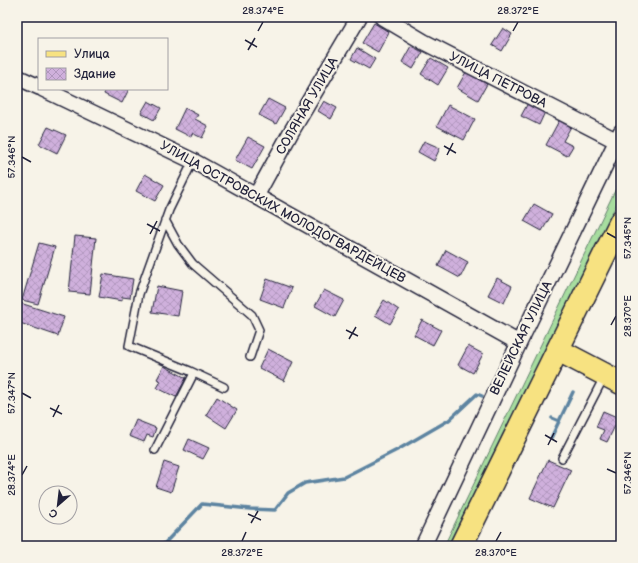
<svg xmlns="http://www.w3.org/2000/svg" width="638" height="563" viewBox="0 0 638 563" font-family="'Balsamiq Sans',sans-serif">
<defs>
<pattern id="building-cross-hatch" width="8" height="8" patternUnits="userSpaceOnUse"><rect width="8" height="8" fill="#cfb0dc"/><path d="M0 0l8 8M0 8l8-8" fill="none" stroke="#b197be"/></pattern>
</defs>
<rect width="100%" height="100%" fill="#f7f3e8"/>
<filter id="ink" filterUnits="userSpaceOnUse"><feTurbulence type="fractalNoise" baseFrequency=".025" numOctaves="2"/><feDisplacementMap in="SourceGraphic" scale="8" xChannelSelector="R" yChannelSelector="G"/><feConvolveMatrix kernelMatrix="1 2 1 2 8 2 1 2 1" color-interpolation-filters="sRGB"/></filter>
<g filter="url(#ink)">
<path fill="#a7dd9f" stroke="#64806d" d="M 621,178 L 621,195 L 448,546 L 444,546 Z"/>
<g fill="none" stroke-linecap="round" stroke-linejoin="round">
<path stroke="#5d84a1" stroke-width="3.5" d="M 552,418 L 559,421
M 551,438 L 573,392
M 162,546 L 202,504 L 250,509 L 275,510 L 288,493 L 305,483 L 344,477 L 399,449 L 449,420 L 477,394 L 482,396"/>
</g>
<path fill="url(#building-cross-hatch)" stroke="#22223b" d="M 374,23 L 389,32 L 378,52 L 362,43 Z
M 503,28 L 512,34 L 502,51 L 492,45 Z
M 411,46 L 423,52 L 413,69 L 402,62 Z
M 357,48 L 375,59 L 369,69 L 351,59 Z
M 431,58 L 448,68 L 438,85 L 421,74 Z
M 466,72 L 487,84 L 478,100 L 457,88 Z
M 106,89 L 129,89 L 122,103 L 104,94 Z
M 268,99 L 285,108 L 276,124 L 259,115 Z
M 148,101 L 161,108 L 154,120 L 141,113 Z
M 324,101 L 337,108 L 331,119 L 318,111 Z
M 528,103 L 545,112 L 539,125 L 521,116 Z
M 448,105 L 475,119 L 464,140 L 437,126 Z
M 185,108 L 198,115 L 195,119 L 208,126 L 202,138 L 192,133 L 191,137 L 175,129 Z
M 561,117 L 573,123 L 563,141 L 573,146 L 567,156 L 546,145 Z
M 48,127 L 66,135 L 57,153 L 39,144 Z
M 248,137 L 265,146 L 252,169 L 235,160 Z
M 424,141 L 440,148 L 434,161 L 418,152 Z
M 145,174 L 164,185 L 155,201 L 136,191 Z
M 534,204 L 552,214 L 542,231 L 524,221 Z
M 75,236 L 96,238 L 90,294 L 69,292 Z
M 39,243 L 55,247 L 38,304 L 22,300 Z
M 446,250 L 468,262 L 460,278 L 438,266 Z
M 103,274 L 133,279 L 130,298 L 122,297 L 122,301 L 99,297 Z
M 497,278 L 512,286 L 504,303 L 488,295 Z
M 267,279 L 292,288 L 284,308 L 260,299 Z
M 157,286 L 182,291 L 178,316 L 152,312 Z
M 324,290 L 344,300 L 335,317 L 315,306 Z
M 384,300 L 399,310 L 390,324 L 375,315 Z
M 17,302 L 64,317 L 58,336 L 17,322 Z
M 422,320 L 441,330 L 433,345 L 414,335 Z
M 468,346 L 483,354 L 473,373 L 458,365 Z
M 268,349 L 293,362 L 284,381 L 259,368 Z
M 164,366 L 186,378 L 176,397 L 157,388 L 161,381 L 157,379 Z
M 217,397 L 237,410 L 226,428 L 206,415 Z
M 603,411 L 619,418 L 607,442 L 600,439 L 604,430 L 596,427 Z
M 136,420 L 156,428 L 153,437 L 147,435 L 144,442 L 129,436 Z
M 189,439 L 209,448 L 203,459 L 184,450 Z
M 548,460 L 571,470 L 553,508 L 530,498 Z
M 164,462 L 179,467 L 171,492 L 156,487 Z"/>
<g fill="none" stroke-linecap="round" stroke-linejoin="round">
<defs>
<path id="service" d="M 193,161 L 169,210 L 139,294 L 129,346 L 190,371 L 224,387
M 165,220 L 178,244 L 193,264 L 252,315 L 259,330 L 250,357
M 155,450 L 194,373
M 562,458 L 604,377"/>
<path id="minor" d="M 382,17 L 424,42 L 617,141
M 17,77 L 39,87
M 43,89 L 193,161 L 519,343
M 256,196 L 291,132 L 359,17
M 423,546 L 519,343 L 621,132"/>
<path id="primary" d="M 558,350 L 621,383"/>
<path id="trunk" d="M 461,546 L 621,221"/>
</defs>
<use href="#service" stroke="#22223b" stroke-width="10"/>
<use href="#minor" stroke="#22223b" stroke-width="18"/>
<use href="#primary" stroke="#22223b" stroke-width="25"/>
<use href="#trunk" stroke="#22223b" stroke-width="25"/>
<use href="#service" stroke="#f7f3e8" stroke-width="7"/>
<use href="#minor" stroke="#f7f3e8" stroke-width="15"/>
<use href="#primary" stroke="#f7e281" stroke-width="22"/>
<use href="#trunk" stroke="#f7e281" stroke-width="22"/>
</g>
</g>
<path fill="none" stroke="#22223b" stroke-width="1.5" d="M 258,31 L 263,22M 513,31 L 518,22M 245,40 L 257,47M 248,50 L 255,38M 444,146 L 456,153M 447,155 L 453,143M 22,157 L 31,162M 147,224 L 160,231M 607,233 L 616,238M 150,234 L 157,221M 611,325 L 616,316M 346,330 L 358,336M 349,339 L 356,327M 22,393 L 31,398M 50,408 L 62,414M 53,417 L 59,405M 545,435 L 557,442M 548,445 L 554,433M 607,469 L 616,473M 22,475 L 27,466M 248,514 L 261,520M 251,523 L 258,511M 242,541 L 246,532M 496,541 L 501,532"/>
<g text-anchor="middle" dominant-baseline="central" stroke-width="4" stroke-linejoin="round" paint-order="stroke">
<g font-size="13" fill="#22223b" stroke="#f7f3e8">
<text transform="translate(498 80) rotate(27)">УЛИЦА ПЕТРОВА</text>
<text transform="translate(307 106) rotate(-60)">СОЛЯНАЯ УЛИЦА</text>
<text transform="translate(283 212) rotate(29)">УЛИЦА ОСТРОВСКИХ МОЛОДОГВАРДЕЙЦЕВ</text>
<text transform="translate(521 338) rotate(-64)">ВЕЛЕЙСКАЯ УЛИЦА</text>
</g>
</g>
<rect width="638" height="563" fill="none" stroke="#f7f3e8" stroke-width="44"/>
<rect x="38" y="38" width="130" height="52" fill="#f7f3e8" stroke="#a29fa3"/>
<rect x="46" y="51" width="20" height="6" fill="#f7e281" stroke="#a29fa3"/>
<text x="74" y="58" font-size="12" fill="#22223b">Улица</text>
<rect x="46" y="68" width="20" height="12" fill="url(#building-cross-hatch)" stroke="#a29fa3"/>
<text x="74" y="78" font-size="12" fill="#22223b">Здание</text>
<g transform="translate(58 505) rotate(208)"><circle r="19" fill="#f7f3e8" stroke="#a29fa3"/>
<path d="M0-3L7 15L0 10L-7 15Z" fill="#22223b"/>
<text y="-6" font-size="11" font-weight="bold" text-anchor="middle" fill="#22223b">С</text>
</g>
<rect x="22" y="22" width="594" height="519" fill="none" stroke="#22223b" stroke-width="1.5"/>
<g font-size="10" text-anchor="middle" fill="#22223b">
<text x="263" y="14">28.374°E</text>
<text x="518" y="14">28.372°E</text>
<text transform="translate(11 157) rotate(-90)" y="4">57.346°N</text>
<text transform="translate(627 238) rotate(-90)" y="4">57.345°N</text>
<text transform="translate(627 316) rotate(-90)" y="4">28.370°E</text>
<text transform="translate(11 393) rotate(-90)" y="4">57.347°N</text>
<text transform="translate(627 473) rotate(-90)" y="4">57.346°N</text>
<text transform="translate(11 475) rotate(-90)" y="4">28.374°E</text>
<text x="242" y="556">28.372°E</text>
<text x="496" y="556">28.370°E</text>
</g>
</svg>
